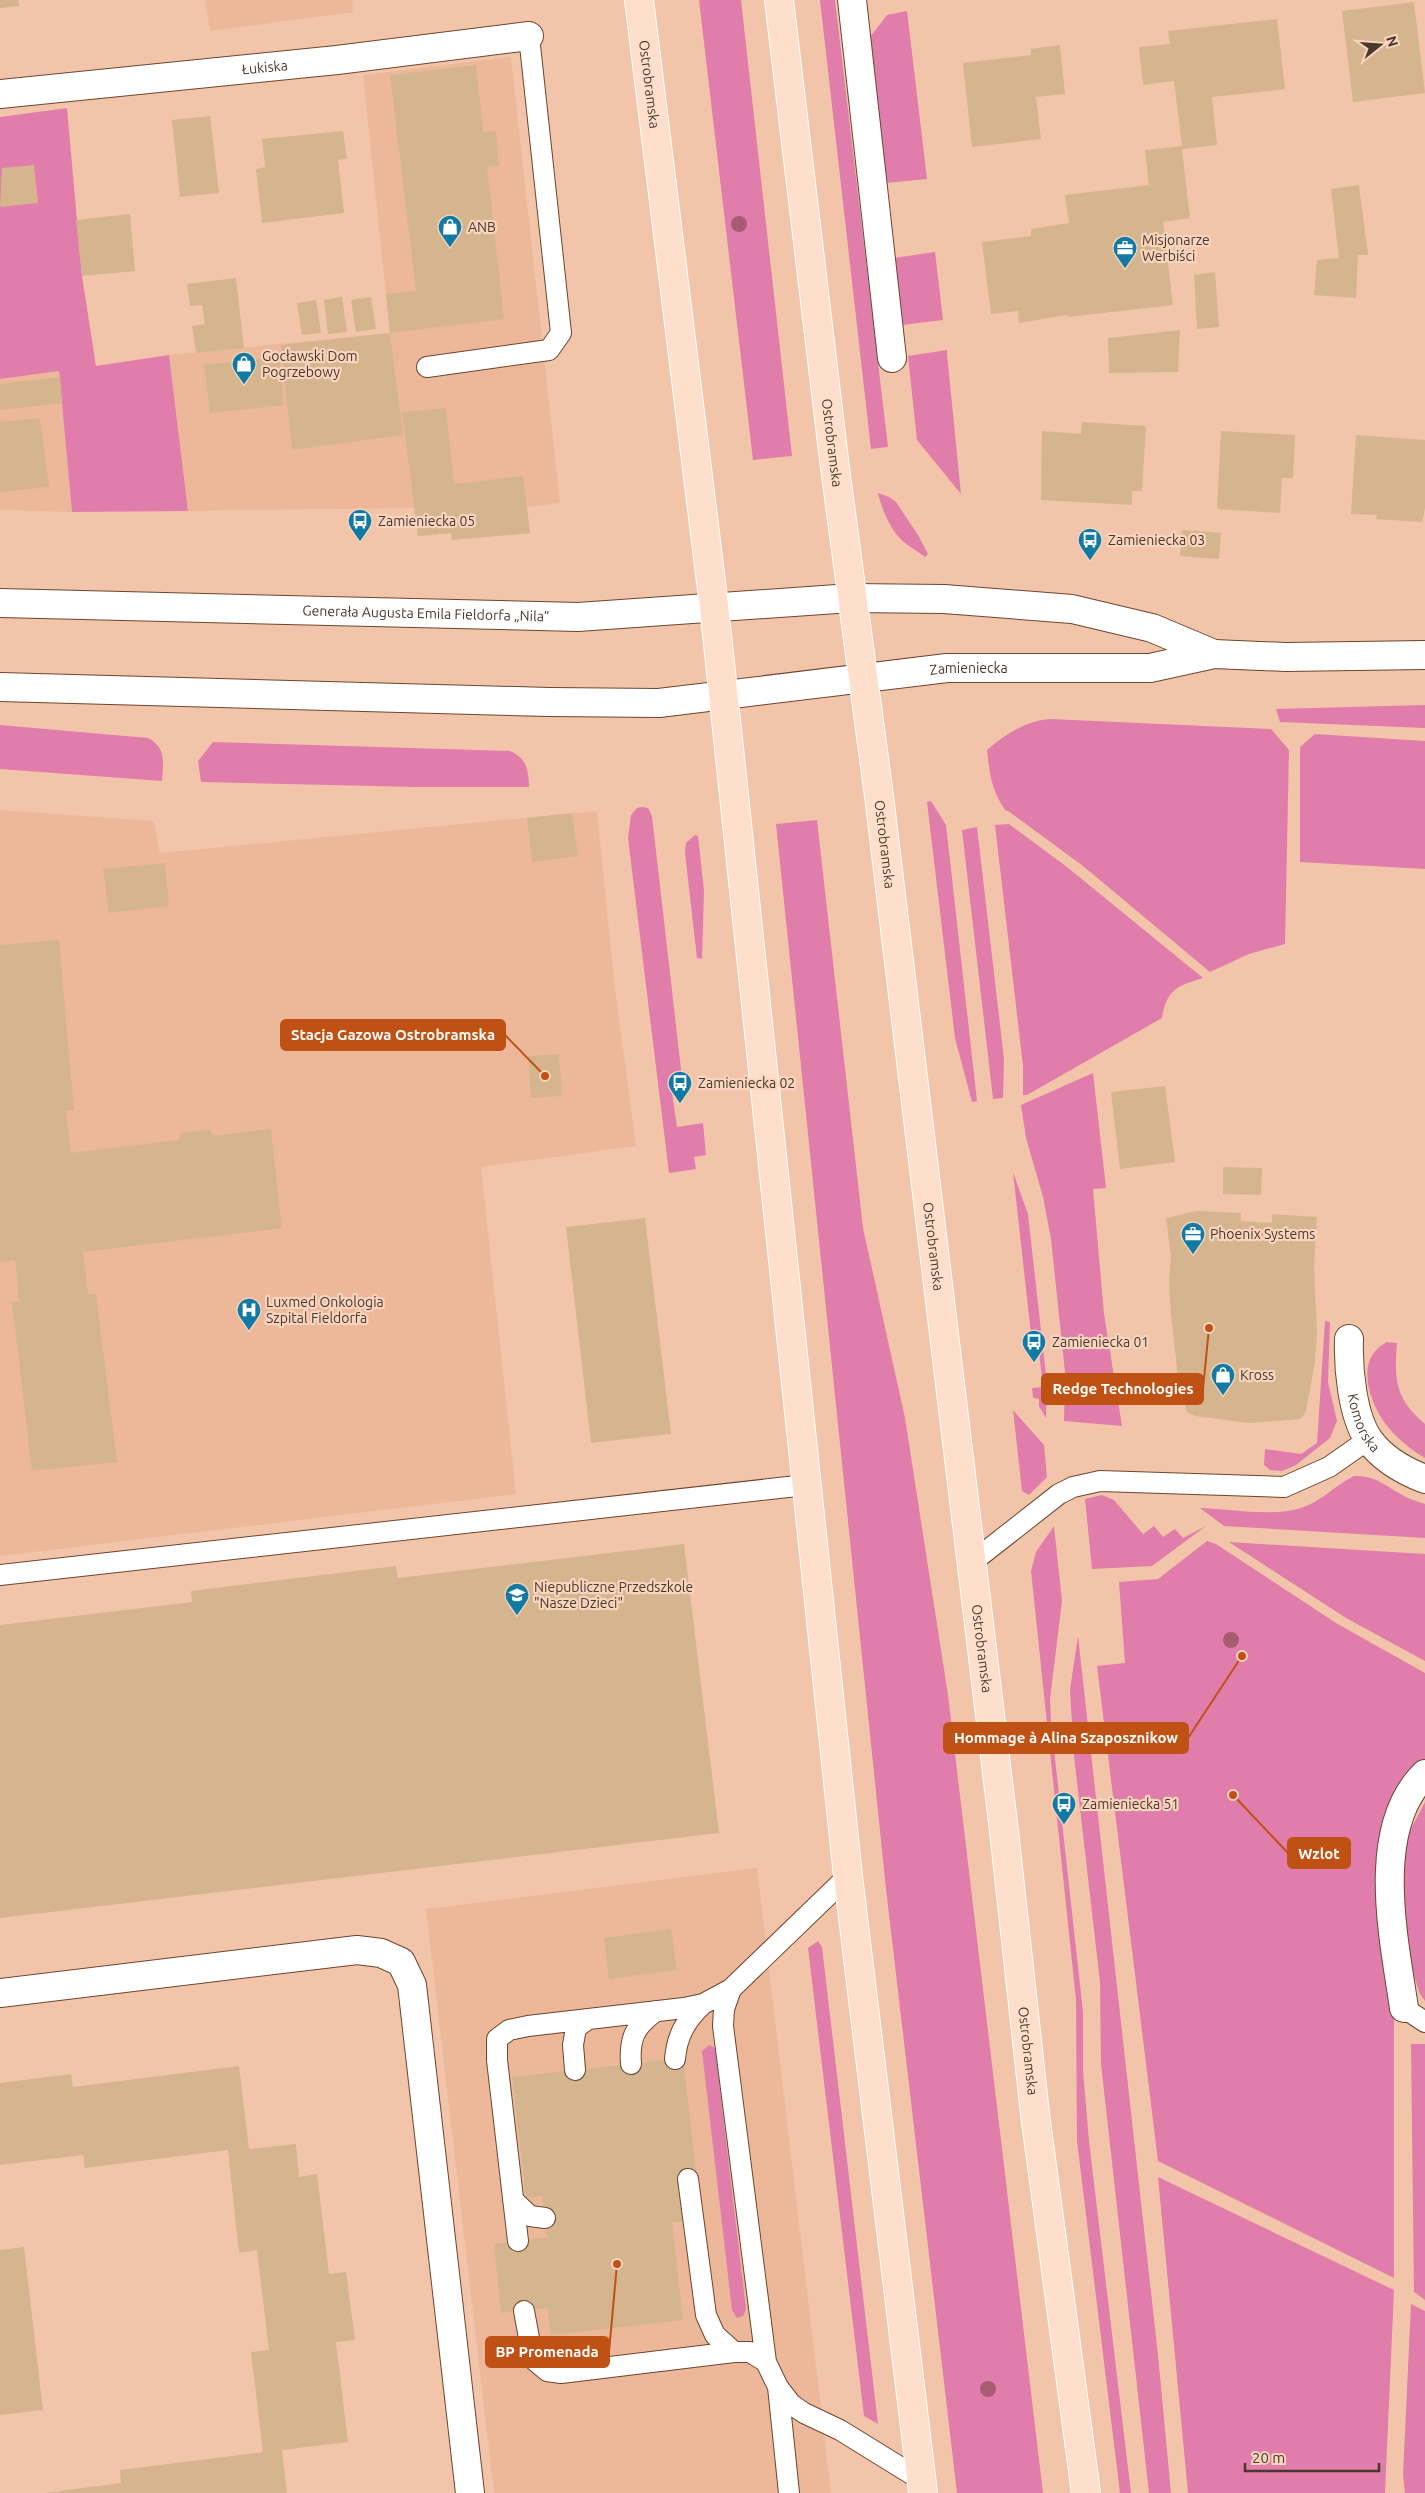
<svg xmlns="http://www.w3.org/2000/svg" width="1425" height="2493" viewBox="0 0 1425 2493" font-family="Ubuntu,sans-serif">
<rect width="100%" height="100%" fill="#f2c5aa"/>
<path fill="#ecb899" d="M 205,0 L 352,0 L 353,12 L 210,31 Z
M 511,57 L 560,503 L 527,507 L 530,533 L 452,540 L 451,533 L 418,536 L 414,508 L 188,511 L 169,355 L 390,333 L 363,75 Z
M 59,371 L 72,512 L 0,510 L 0,379 Z
M 0,810 L 154,821 L 160,853 L 597,811 L 614,981 L 636,1146 L 481,1167 L 516,1494 L 0,1556 Z
M 757,1868 L 831,2493 L 494,2493 L 426,1909 Z"/>
<path fill="#e17daa" d="M 699,0 L 741,0 L 792,456 L 753,460 Z
M 820,0 L 835,0 L 888,447 L 871,449 Z
M 907,11 L 927,179 L 886,183 L 870,37 L 887,15 Z
M 67,108 L 82,276 L 96,366 L 169,355 L 188,511 L 72,512 L 59,371 L 0,379 L 0,117 Z
M 935,252 L 943,320 L 902,325 L 894,258 Z
M 947,350 L 947,354 L 961,494 L 917,440 L 908,356 Z
M 878,493 L 889,497 L 896,502 L 918,535 L 928,554 L 925,557 C 919,552 911,548 905,543 C 891,532 882,510 878,493 Z
M 1425,705 L 1425,728 L 1280,722 L 1276,709 Z
M 1050,719 L 1271,729 L 1289,750 L 1285,944 L 1249,954 L 1210,972 L 1083,866 L 1008,811 L 1006,811 C 991,790 990,775 987,750 C 1006,734 1025,721 1050,719 Z
M 0,725 L 148,738 C 167,748 163,763 162,781 L 0,769 Z
M 1315,734 L 1425,741 L 1425,869 L 1300,862 L 1300,747 Z
M 213,742 L 510,751 C 526,758 529,770 529,787 L 416,787 L 201,782 L 198,761 Z
M 931,801 L 946,825 L 977,1101 L 972,1102 L 955,1038 L 927,802 Z
M 642,807 L 648,808 L 652,816 L 682,1078 L 670,1079 L 677,1127 L 703,1123 L 706,1155 L 694,1157 L 696,1169 L 669,1173 L 628,838 L 631,815 L 637,808 Z
M 817,820 L 863,1228 L 905,1418 L 948,1695 L 1043,2493 L 957,2493 L 886,1889 L 776,824 Z
M 1009,824 L 1067,867 L 1203,978 C 1177,986 1167,989 1162,1018 L 1027,1095 L 1023,1095 L 1023,1066 L 995,825 Z
M 977,827 L 1004,1059 L 1003,1098 L 993,1099 L 962,830 Z
M 695,835 L 698,836 L 704,891 L 702,959 L 697,958 L 685,853 L 686,843 Z
M 1093,1073 L 1106,1188 L 1093,1189 L 1104,1314 L 1122,1426 L 1064,1421 L 1065,1372 L 1051,1239 L 1043,1197 L 1026,1138 L 1021,1105 Z
M 1013,1172 L 1028,1214 L 1047,1384 L 1046,1418 L 1039,1406 L 1039,1399 L 1033,1398 L 1032,1388 L 1043,1387 L 1038,1343 L 1032,1343 Z
M 1325,1321 L 1330,1322 L 1328,1382 L 1337,1421 L 1330,1438 L 1296,1465 L 1282,1471 L 1270,1470 L 1264,1465 L 1265,1449 L 1301,1454 L 1317,1443 Z
M 1387,1342 L 1397,1343 C 1394,1379 1395,1399 1425,1424 L 1425,1458 C 1411,1450 1394,1436 1384,1422 C 1368,1398 1355,1358 1387,1342 Z
M 1013,1410 L 1044,1445 L 1047,1477 L 1029,1495 L 1022,1491 Z
M 1354,1476 C 1374,1475 1383,1484 1399,1493 C 1406,1498 1416,1501 1425,1504 L 1425,1538 L 1224,1526 L 1200,1508 C 1230,1509 1273,1517 1301,1508 C 1321,1502 1335,1485 1354,1476 Z
M 1102,1495 L 1114,1500 L 1143,1534 L 1154,1526 L 1163,1537 L 1175,1529 L 1183,1538 L 1206,1526 L 1152,1566 L 1092,1569 L 1085,1499 Z
M 1054,1526 L 1062,1601 L 1050,1699 L 1051,1722 L 1083,2012 L 1083,2070 L 1089,2141 L 1131,2493 L 1120,2493 L 1077,2141 L 1076,2000 L 1031,1571 L 1036,1552 Z
M 1207,1541 L 1216,1544 L 1336,1623 L 1425,1673 L 1425,1760 L 1410,1777 L 1394,1998 L 1394,2278 L 1158,2161 L 1097,1666 L 1125,1663 L 1119,1582 L 1158,1579 Z
M 1229,1542 L 1425,1554 L 1425,1661 L 1346,1618 Z
M 1078,1636 L 1158,2355 L 1171,2493 L 1149,2493 L 1101,2064 L 1100,1982 L 1074,1756 L 1070,1690 Z
M 1425,1802 L 1425,2001 L 1420,1994 L 1409,1961 L 1400,1903 L 1403,1844 Z
M 818,1941 L 822,1947 L 878,2424 L 864,2416 L 808,1948 Z
M 1411,2044 L 1425,2044 L 1425,2300 L 1414,2292 Z
M 709,2045 L 715,2048 L 746,2309 L 743,2316 L 737,2318 L 732,2310 L 702,2051 Z
M 1158,2177 L 1394,2290 L 1385,2493 L 1188,2493 Z
M 1411,2304 L 1425,2311 L 1425,2493 L 1405,2493 L 1403,2475 Z"/>
<path fill="#d4b58e" d="M 0,0 L 19,0 L 19,6 L 0,8 Z
M 1414,2 L 1425,93 L 1353,102 L 1342,11 Z
M 1277,19 L 1285,89 L 1212,97 L 1217,145 L 1182,149 L 1190,218 L 1163,222 L 1173,305 L 1068,317 L 1067,315 L 1019,323 L 1018,311 L 991,314 L 982,242 L 1031,236 L 1031,229 L 1069,223 L 1065,195 L 1149,185 L 1145,150 L 1182,146 L 1174,81 L 1143,85 L 1139,47 L 1170,44 L 1168,31 Z
M 1060,45 L 1065,94 L 1036,97 L 1041,139 L 972,147 L 963,63 L 1031,55 L 1031,49 Z
M 476,65 L 483,130 L 484,132 L 496,131 L 499,166 L 487,167 L 504,319 L 390,333 L 403,435 L 292,450 L 281,345 L 390,333 L 386,294 L 416,291 L 390,75 Z
M 210,116 L 219,193 L 180,197 L 172,120 Z
M 343,131 L 347,159 L 338,160 L 344,213 L 262,223 L 256,169 L 265,167 L 262,139 Z
M 34,165 L 38,203 L 0,207 L 2,168 Z
M 1359,185 L 1368,255 L 1358,255 L 1356,298 L 1314,295 L 1317,260 L 1339,258 L 1331,189 Z
M 130,214 L 135,271 L 82,276 L 76,220 Z
M 1215,272 L 1219,327 L 1197,329 L 1194,275 Z
M 236,278 L 244,348 L 196,353 L 192,326 L 205,324 L 202,305 L 190,306 L 187,284 Z
M 342,297 L 347,332 L 328,334 L 324,300 Z
M 371,297 L 376,329 L 356,332 L 351,300 Z
M 316,300 L 321,333 L 302,335 L 297,303 Z
M 1180,330 L 1178,372 L 1109,373 L 1108,338 Z
M 279,357 L 284,405 L 210,413 L 204,365 Z
M 60,377 L 62,403 L 0,410 L 0,384 Z
M 446,408 L 454,484 L 523,476 L 530,533 L 452,540 L 451,533 L 418,536 L 402,412 Z
M 40,418 L 49,487 L 0,492 L 0,422 Z
M 1082,422 L 1146,426 L 1142,491 L 1132,491 L 1132,505 L 1041,500 L 1042,431 L 1081,434 Z
M 1221,431 L 1295,435 L 1293,478 L 1282,478 L 1280,513 L 1217,509 Z
M 1356,435 L 1425,440 L 1425,508 L 1422,522 L 1376,519 L 1377,515 L 1351,514 Z
M 1182,530 L 1221,533 L 1219,559 L 1180,556 Z
M 572,813 L 578,856 L 532,862 L 527,818 Z
M 165,863 L 169,906 L 109,913 L 103,869 Z
M 59,940 L 74,1110 L 66,1111 L 71,1153 L 178,1140 L 181,1133 L 210,1130 L 213,1136 L 271,1129 L 282,1228 L 83,1252 L 88,1294 L 96,1294 L 117,1462 L 32,1471 L 12,1302 L 19,1301 L 15,1260 L 0,1262 L 0,945 Z
M 559,1054 L 562,1096 L 531,1098 L 528,1056 Z
M 1165,1086 L 1175,1162 L 1120,1169 L 1111,1092 Z
M 1223,1167 L 1262,1168 L 1261,1195 L 1223,1194 Z
M 1197,1211 L 1241,1213 L 1241,1221 L 1272,1223 L 1272,1214 L 1317,1217 L 1314,1266 L 1317,1333 L 1315,1362 L 1306,1411 L 1301,1419 L 1249,1423 L 1195,1416 L 1187,1412 L 1178,1378 L 1171,1314 L 1169,1282 L 1171,1257 L 1166,1218 Z
M 645,1218 L 671,1434 L 591,1443 L 566,1227 Z
M 684,1544 L 719,1833 L 0,1918 L 0,1625 L 192,1602 L 191,1591 L 396,1566 L 398,1578 Z
M 671,1929 L 677,1970 L 609,1979 L 604,1938 Z
M 683,2058 L 697,2178 L 678,2180 L 683,2222 L 672,2222 L 683,2320 L 551,2335 L 548,2308 L 501,2313 L 494,2244 L 547,2237 L 542,2196 L 526,2198 L 512,2077 Z
M 239,2066 L 249,2149 L 296,2144 L 299,2177 L 317,2174 L 329,2274 L 346,2272 L 355,2340 L 336,2342 L 348,2442 L 282,2450 L 287,2493 L 44,2493 L 121,2483 L 120,2470 L 263,2452 L 251,2352 L 269,2350 L 257,2250 L 239,2253 L 228,2150 L 85,2168 L 83,2155 L 0,2165 L 0,2083 L 71,2074 L 73,2087 Z
M 24,2247 L 43,2410 L 0,2415 L 0,2250 Z"/>
<g fill="none" stroke-linecap="round" stroke-linejoin="round">
<defs>
<path id="service" d="M 427,367 L 549,350 L 561,333 L 529,36
M 971,1563 L 1059,1494 L 1073,1487 L 1100,1481 L 1284,1487 L 1329,1467 L 1369,1439
M 0,1575 L 806,1485
M 848,1876 L 731,1989 L 724,2009 L 723,2026 L 766,2362 L 778,2387 L 791,2404 L 804,2413 L 840,2430 L 921,2480
M 1404,2008 L 1425,2022
M 675,2059 C 677,2035 686,2020 703,2004
M 631,2064 C 629,2038 635,2026 656,2011
M 575,2070 L 573,2045 L 576,2028 L 588,2019
M 688,2179 L 706,2315 L 715,2335 L 734,2352
M 513,2200 L 530,2216 L 545,2218
M 518,2241 L 497,2060 L 497,2039 L 509,2030 L 528,2026 L 684,2008 L 703,2004 L 731,1989
M 524,2311 L 533,2359 L 547,2371 L 561,2373 L 734,2352 L 750,2352 L 766,2362
M 778,2387 L 789,2493"/>
<g id="minor">
<path d="M 852,0 L 892,358"/>
<path id="s1" d="M 0,94 L 337,60 L 529,36"/>
<path id="s2" d="M 1349,1339 C 1348,1367 1352,1416 1369,1440 C 1382,1458 1404,1471 1425,1479"/>
<path d="M 0,1993 L 357,1950 L 381,1953 L 401,1962 L 412,1985 L 470,2493"/>
<path d="M 1404,2008 C 1394,1939 1369,1829 1425,1774"/>
</g>
<g id="tertiary">
<path id="s3" d="M 0,603 L 578,617 L 851,598 L 944,599 L 1072,609 L 1152,628 L 1214,654"/>
<path id="s4" d="M 0,687 L 549,702 L 659,703 L 947,668 L 1150,668 L 1214,654 L 1286,657 L 1425,655"/>
</g>
<g id="primary">
<path id="s5" d="M 639,0 L 714,606 L 848,1876 L 923,2493"/>
<path id="s6" d="M 779,0 L 835,468 L 879,796 L 1004,1831 L 1035,2114 L 1086,2493"/>
</g>
</defs>
<use href="#service" stroke="#6c462e" stroke-width="22"/>
<use href="#minor" stroke="#6c462e" stroke-width="30"/>
<use href="#tertiary" stroke="#6c462e" stroke-width="30"/>
<use href="#primary" stroke="#fff" stroke-width="30"/>
<use href="#service" stroke="#fff" stroke-width="20"/>
<use href="#minor" stroke="#fff" stroke-width="28"/>
<use href="#tertiary" stroke="#fff" stroke-width="28"/>
<use href="#primary" stroke="#fedfcc" stroke-width="28"/>
</g>
<g fill="#a75c70">
<circle cx="739" cy="224" r="8"/>
<circle cx="1231" cy="1640" r="8"/>
<circle cx="988" cy="2389" r="8"/>
</g>
<defs>
<symbol id="shop-pin" viewBox="-11 -11 22 30"><path d="M0 17L-7.5 6A9.5 9.5 0 1 1 7.5 6Z" fill="#117aa4" stroke="#f9d5bf"/><path d="M-5-2.5h2.3a2.7 3.5 0 0 1 5.4 0H5L5.5 6h-11ZM-1.5-2.5h3a1.5 2.3 0 0 0-3 0Z" fill="#fff"/></symbol>
<symbol id="office-pin" viewBox="-11 -11 22 30"><path d="M0 17L-7.5 6A9.5 9.5 0 1 1 7.5 6Z" fill="#117aa4" stroke="#f9d5bf"/><path d="M-6-3h4V-5.5h4V-3h4V5H-6ZM-1-4.5V-3h2v-1.5ZM-6 0V1H6V0Z" fill="#fff"/></symbol>
<symbol id="bus-pin" viewBox="-11 -11 22 30"><path d="M0 17L-7.5 6A9.5 9.5 0 1 1 7.5 6Z" fill="#117aa4" stroke="#f9d5bf"/><path d="M-5-6H5V4H4V6H2V4H-2V6H-4V4H-5ZM-3.5-4V0h7V-4ZM-3.5 1.2v1.5H-2V1.2ZM2 1.2v1.5H3.5V1.2Z" fill="#fff"/></symbol>
<symbol id="hospital-pin" viewBox="-11 -11 22 30"><path d="M0 17L-7.5 6A9.5 9.5 0 1 1 7.5 6Z" fill="#117aa4" stroke="#f9d5bf"/><path d="M-5-5h3v3.5h4V-5h3V5h-3V1.5h-4V5h-3Z" fill="#fff"/></symbol>
<symbol id="school-pin" viewBox="-11 -11 22 30"><path d="M0 17L-7.5 6A9.5 9.5 0 1 1 7.5 6Z" fill="#117aa4" stroke="#f9d5bf"/><path d="M0-5L7-2L0 1L-7-2ZM-4 1L0 2.5L4 1V4Q0 6-4 4Z" fill="#fff"/></symbol>
</defs>
<g fill-rule="evenodd">
<use href="#shop-pin" x="436" y="213" width="28" height="38"/>
<use href="#office-pin" x="1111" y="234" width="28" height="38"/>
<use href="#shop-pin" x="230" y="350" width="28" height="38"/>
<use href="#bus-pin" x="346" y="507" width="28" height="38"/>
<use href="#bus-pin" x="1076" y="526" width="28" height="38"/>
<use href="#bus-pin" x="666" y="1069" width="28" height="38"/>
<use href="#office-pin" x="1179" y="1220" width="28" height="38"/>
<use href="#hospital-pin" x="235" y="1296" width="28" height="38"/>
<use href="#bus-pin" x="1020" y="1328" width="28" height="38"/>
<use href="#shop-pin" x="1209" y="1361" width="28" height="38"/>
<use href="#school-pin" x="503" y="1581" width="28" height="38"/>
<use href="#bus-pin" x="1050" y="1790" width="28" height="38"/>
</g>
<g text-anchor="middle" dominant-baseline="central" stroke-width="4.5" stroke-linejoin="round" paint-order="stroke">
<g font-size="14" fill="#4a382d" stroke="#f9d5bf">
<text stroke="none"><textPath href="#s1" startOffset="266">Łukiska</textPath></text>
<text stroke="none"><textPath href="#s5" startOffset="85">Ostrobramska</textPath></text>
<text stroke="none"><textPath href="#s6" startOffset="446">Ostrobramska</textPath></text>
<text stroke="none"><textPath href="#s3" startOffset="426">Generała Augusta Emila Fieldorfa „Nila”</textPath></text>
<text stroke="none"><textPath href="#s4" startOffset="971">Zamieniecka</textPath></text>
<text stroke="none"><textPath href="#s6" startOffset="851">Ostrobramska</textPath></text>
<text stroke="none"><textPath href="#s6" startOffset="1256">Ostrobramska</textPath></text>
<text stroke="none"><textPath href="#s2" startOffset="86">Komorska</textPath></text>
<text stroke="none"><textPath href="#s6" startOffset="1661">Ostrobramska</textPath></text>
<text stroke="none"><textPath href="#s6" startOffset="2066">Ostrobramska</textPath></text>
</g>
<g font-size="14" fill="#4a382d" stroke="#f9d5bf" text-anchor="start">
<text x="468" y="227">ANB</text>
<text x="1142" y="240">Misjonarze<tspan x="1142" dy="16">Werbiści</tspan></text>
<text x="262" y="356">Gocławski Dom<tspan x="262" dy="16">Pogrzebowy</tspan></text>
<text x="378" y="521">Zamieniecka 05</text>
<text x="1108" y="540">Zamieniecka 03</text>
<text x="698" y="1083">Zamieniecka 02</text>
<text x="1210" y="1234">Phoenix Systems</text>
<text x="266" y="1302">Luxmed Onkologia<tspan x="266" dy="16">Szpital Fieldorfa</tspan></text>
<text x="1052" y="1342">Zamieniecka 01</text>
<text x="1240" y="1375">Kross</text>
<text x="534" y="1587">Niepubliczne Przedszkole<tspan x="534" dy="16">"Nasze Dzieci"</tspan></text>
<text x="1082" y="1804">Zamieniecka 51</text>
</g>
</g>
<path fill="none" stroke="#c05114" stroke-width="2" d="M545 1076L505 1035M1209 1328L1203 1389M1242 1656L1188 1738M1233 1795L1288 1853M617 2264L609 2352"/>
<g fill="#c05114" stroke="#f9d5bf" stroke-width="2">
<circle cx="545" cy="1076" r="5"/>
<circle cx="1209" cy="1328" r="5"/>
<circle cx="1242" cy="1656" r="5"/>
<circle cx="1233" cy="1795" r="5"/>
<circle cx="617" cy="2264" r="5"/>
</g>
<g fill="#c05114" stroke="#c05114" stroke-width="2">
<rect x="281" y="1020" width="224" height="30" rx="5"/>
<rect x="1042" y="1374" width="161" height="30" rx="5"/>
<rect x="944" y="1723" width="244" height="30" rx="5"/>
<rect x="1288" y="1838" width="62" height="30" rx="5"/>
<rect x="486" y="2337" width="123" height="30" rx="5"/>
</g>
<g font-size="15" text-anchor="middle" font-weight="bold" fill="#fff">
<text x="393" y="1040">Stacja Gazowa Ostrobramska</text>
<text x="1123" y="1394">Redge Technologies</text>
<text x="1066" y="1743">Hommage à Alina Szaposznikow</text>
<text x="1319" y="1859">Wzlot</text>
<text x="547" y="2357">BP Promenada</text>
</g>
<g transform="translate(1380 45) rotate(73)" stroke="#f9d5bf" stroke-width="4" paint-order="stroke">
<path d="M0-4L9 19L0 12L-9 19Z" fill="#4a382d"/>
<text y="-8" font-size="14" font-weight="bold" text-anchor="middle" fill="#4a382d">N</text>
</g>
<path d="M1245 2463v8h134v-8" fill="none" stroke="#4a382d" stroke-width="2.5"/>
<text x="1252" y="2463" font-size="15" fill="#4a382d" stroke="#f9d5bf" stroke-width="4" paint-order="stroke">20 m</text>
</svg>
